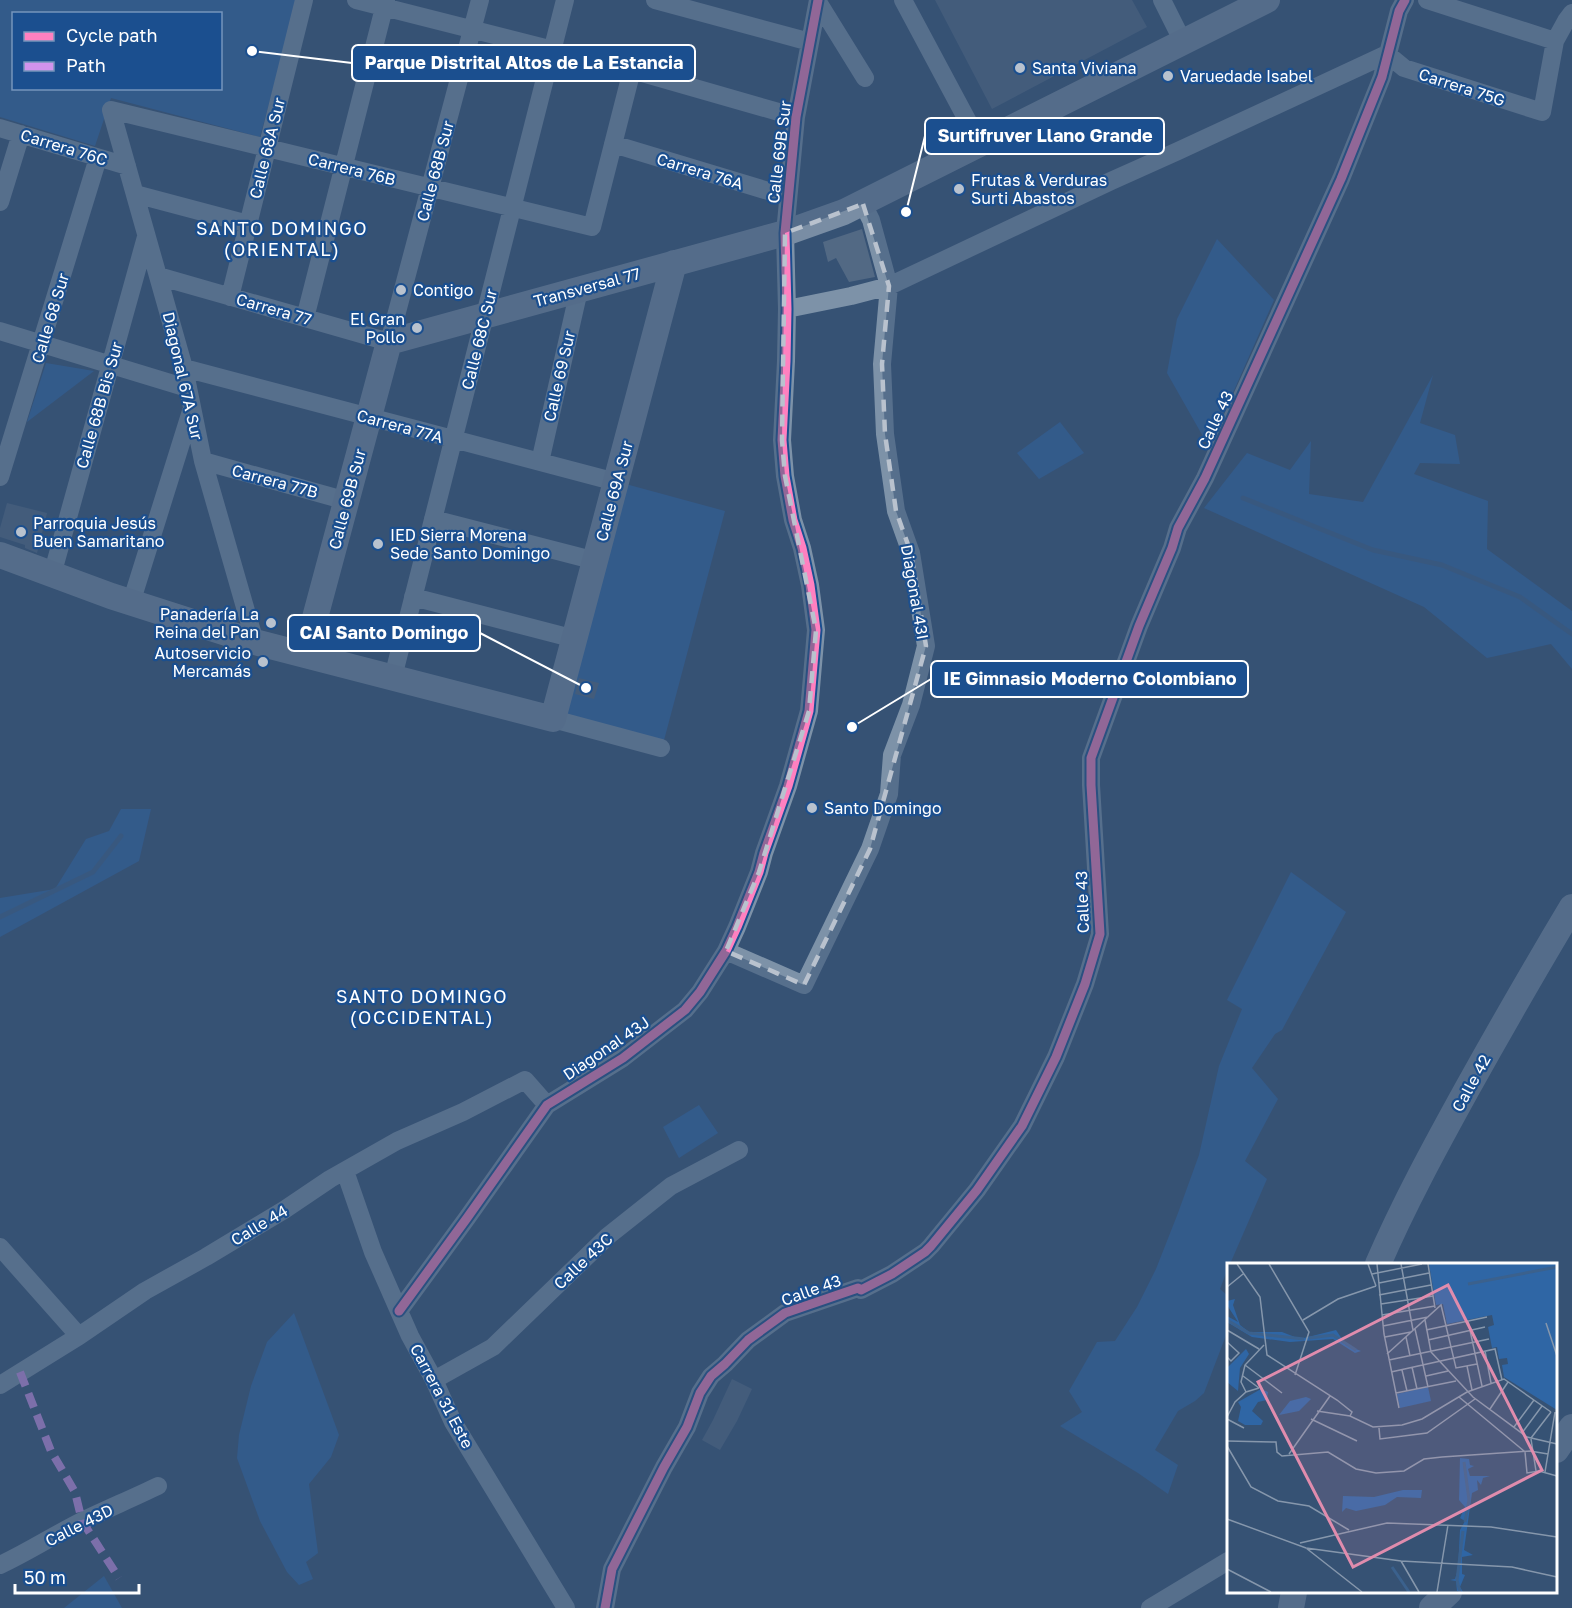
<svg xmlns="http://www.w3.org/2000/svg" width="1572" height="1608" viewBox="0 0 1572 1608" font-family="'Golos Text',sans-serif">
<rect width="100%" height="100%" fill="#365274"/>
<path fill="#2f66a5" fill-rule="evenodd" d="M 0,0 L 297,0 L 260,137 L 111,98 L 95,146 L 0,117 ZM 14,14 L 220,14 L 220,88 L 14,88 Z
M 1217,239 L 1274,300 L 1209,447 L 1167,373 L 1177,319 Z
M 46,363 L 94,371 L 27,422 Z
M 1433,375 L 1420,423 L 1455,435 L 1460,464 L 1420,463 L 1414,474 L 1488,501 L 1487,549 L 1572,611 L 1572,669 L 1551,644 L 1487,658 L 1424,607 L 1204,508 L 1247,453 L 1290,470 L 1311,441 L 1309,494 L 1363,502 Z
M 1060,422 L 1084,453 L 1039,479 L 1017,453 Z
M 622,483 L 725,511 L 663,744 L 559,717 Z
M 121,809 L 151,809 L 139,861 L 0,937 L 0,898 L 55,889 L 86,839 L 109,831 Z
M 1291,872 L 1346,912 L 1282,1030 L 1275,1034 L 1252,1068 L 1278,1099 L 1245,1161 L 1267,1179 L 1230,1264 L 1228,1264 L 1228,1268 L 1220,1289 L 1228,1296 L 1228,1330 L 1204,1393 L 1195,1401 L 1178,1411 L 1155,1450 L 1178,1465 L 1168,1494 L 1138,1473 L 1060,1426 L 1082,1412 L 1069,1391 L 1097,1342 L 1115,1341 L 1137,1307 L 1156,1269 L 1178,1213 L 1199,1155 L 1219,1066 L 1242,1009 L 1227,1000 Z
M 699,1105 L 718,1133 L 679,1158 L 663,1127 Z
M 294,1313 L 339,1435 L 331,1457 L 309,1484 L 318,1553 L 306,1562 L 313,1579 L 299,1585 L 287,1572 L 260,1521 L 237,1458 L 239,1435 L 251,1386 L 267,1342 Z
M 104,1576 L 122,1608 L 64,1608 Z"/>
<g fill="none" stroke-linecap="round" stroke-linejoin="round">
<path stroke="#3b618d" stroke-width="5" d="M 1243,498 L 1373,550 L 1442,565 L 1520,597 L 1572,634
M 0,917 L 93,872 L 121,836"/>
</g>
<path fill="#526984" d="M 935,0 L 1132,0 L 1147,27 L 992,109 Z
M 862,229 L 875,277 L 849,282 L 836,258 L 828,262 L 823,242 Z
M 7,503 L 47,513 L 37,553 L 25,548 L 25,545 L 0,537 L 0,528 Z
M 579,678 L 599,683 L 594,699 L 575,694 Z
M 732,1379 L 752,1389 L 737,1421 L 720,1450 L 702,1440 L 713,1420 Z"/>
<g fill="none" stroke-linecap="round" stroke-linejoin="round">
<path stroke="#7d92a8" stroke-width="18" d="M 356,0 L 632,70 L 796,117
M 655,0 L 810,42
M 903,0 L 980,144
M 1162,0 L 1183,42
M 1427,0 L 1555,41
M 818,2 L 865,78
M 1387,54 L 1404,68 L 1542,112 L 1555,41 L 1566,21 L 1572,13
M 0,128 L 127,166
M 613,144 L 788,197
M 135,194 L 248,224
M 0,202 L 21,134
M 158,276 L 389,342 L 480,0
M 230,297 L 304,0
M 787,309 L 851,296 L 889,286 L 1111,181 L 1178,151 L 1387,54
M 305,318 L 386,0
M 0,331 L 187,388
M 184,368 L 616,482
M 203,461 L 347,501
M 540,462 L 579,290
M 0,477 L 98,158
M 433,519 L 596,561
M 52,575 L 146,237
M 413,597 L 575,639
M 131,603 L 192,408
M 255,642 L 203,461 L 184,368 L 111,110 L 592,227 L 632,70
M 393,677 L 565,0
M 553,719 L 661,748
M 726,951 L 804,985 L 870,849 L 889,794 L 892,755 L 911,705 L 926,646 L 911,553 L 896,511 L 885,434 L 882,364 L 889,286 L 871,220 L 863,204
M 345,1171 L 373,1252 L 410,1336 L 434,1380 L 453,1422 L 566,1608
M 0,1247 L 79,1336
M 399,1311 L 467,1218 L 547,1105 L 623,1058 L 685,1010 L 700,992 L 726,951 L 737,927 L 759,872 L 764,853 L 788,786 L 809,711 L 816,630 L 810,585 L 802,548 L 793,520 L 785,476 L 782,440 L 786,361 L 787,309 L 785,233 L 796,117 L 818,0
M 434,1380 L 493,1347 L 608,1236 L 671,1186 L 739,1150
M 0,1385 L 79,1336 L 145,1291 L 206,1257 L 284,1210 L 330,1179 L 397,1141 L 463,1112 L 525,1080 L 547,1105
M 0,1565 C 28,1552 54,1535 82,1521 C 107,1509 133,1498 158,1486
M 605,1608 L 612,1569 L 664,1467 L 687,1427 L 700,1393 L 711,1376 L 725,1364 L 748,1340 L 785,1313 L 858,1288 L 861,1290 L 892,1274 L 925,1252 L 931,1246 L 977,1190 L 1022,1126 L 1056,1057 L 1085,984 L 1100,934 L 1091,785 L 1091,758 L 1139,626 L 1172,548 L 1178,528 L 1205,478 L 1341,179 L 1382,77 L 1399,11 L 1405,0
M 1150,1608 L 1228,1561"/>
<path stroke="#798da4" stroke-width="26" d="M 0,555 L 111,596 L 255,642 L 553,719 L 674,263
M 305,655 L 389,342 L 785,233 L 844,212 L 1267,0
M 1378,1264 C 1404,1204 1435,1147 1467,1089 C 1501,1028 1536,967 1572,907
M 1556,1450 L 1572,1427
M 1291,1608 L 1294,1592
M 1432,1608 L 1449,1592"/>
<path stroke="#d193ec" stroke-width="8" stroke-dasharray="15 8" stroke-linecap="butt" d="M 20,1372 L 51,1451 L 75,1492 L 82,1521 L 119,1578"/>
<defs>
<path id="cycleway" d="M 399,1311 L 467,1218 L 547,1105 L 623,1058 L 685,1010 L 700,992 L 726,951 L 737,927 L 759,872 L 764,853 L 788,786 L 809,711 L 816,630 L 810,585 L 802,548 L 793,520 L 785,476 L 782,440 L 786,361 L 787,309 L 785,233 L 796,117 L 818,0
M 605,1608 L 612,1569 L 664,1467 L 687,1427 L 700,1393 L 711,1376 L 725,1364 L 748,1340 L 785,1313 L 858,1288 L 861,1290 L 892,1274 L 925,1252 L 931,1246 L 977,1190 L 1022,1126 L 1056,1057 L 1085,984 L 1100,934 L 1091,785 L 1091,758 L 1139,626 L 1172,548 L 1178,528 L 1205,478 L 1341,179 L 1382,77 L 1399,11 L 1405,0"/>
</defs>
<use href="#cycleway" stroke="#1b4f8f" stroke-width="13"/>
<use href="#cycleway" stroke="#ff80c0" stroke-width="9"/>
</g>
<path d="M0 0H1572V1608H0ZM 863,204 L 889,286 L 882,364 L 885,434 L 896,511 L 911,553 L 926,646 L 870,849 L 804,985 L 726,951 L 759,872 L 809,711 L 816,630 L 785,476 L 782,440 L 785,233 Z" fill="#365274" fill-opacity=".55" fill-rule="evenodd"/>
<path fill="none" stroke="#b9c2ce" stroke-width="4.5" stroke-dasharray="12 8" stroke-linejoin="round" d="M 863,204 L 889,286 L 882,364 L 885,434 L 896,511 L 911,553 L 926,646 L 870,849 L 804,985 L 726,951 L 759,872 L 809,711 L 816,630 L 785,476 L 782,440 L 785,233 Z"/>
<g fill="#b9c2ce" stroke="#1b4f8f" stroke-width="2">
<circle cx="1020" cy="68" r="6"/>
<circle cx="1168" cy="76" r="6"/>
<circle cx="959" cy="189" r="6"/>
<circle cx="401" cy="290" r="6"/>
<circle cx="417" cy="328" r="6"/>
<circle cx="21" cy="532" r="6"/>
<circle cx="378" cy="544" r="6"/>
<circle cx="271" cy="623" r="6"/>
<circle cx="263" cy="662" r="6"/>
<circle cx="812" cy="808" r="6"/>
</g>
<g text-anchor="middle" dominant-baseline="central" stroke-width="4.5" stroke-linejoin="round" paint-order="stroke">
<g font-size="16" fill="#fff" stroke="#1b4f8f" text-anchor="start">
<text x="1032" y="68">Santa Viviana</text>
<text x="1180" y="76">Varuedade Isabel</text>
<text x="971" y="180">Frutas &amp; Verduras<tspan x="971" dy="18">Surti Abastos</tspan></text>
<text x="413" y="290">Contigo</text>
<text x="405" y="319" text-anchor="end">El Gran<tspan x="405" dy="18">Pollo</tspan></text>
<text x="33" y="523">Parroquia Jesús<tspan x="33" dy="18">Buen Samaritano</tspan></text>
<text x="390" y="535">IED Sierra Morena<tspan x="390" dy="18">Sede Santo Domingo</tspan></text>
<text x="259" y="614" text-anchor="end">Panadería La<tspan x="259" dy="18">Reina del Pan</tspan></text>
<text x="251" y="653" text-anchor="end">Autoservicio<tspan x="251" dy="18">Mercamás</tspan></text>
<text x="824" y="808">Santo Domingo</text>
</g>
<g font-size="16" fill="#fff" stroke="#1b4f8f">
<text transform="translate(1462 87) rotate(18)">Carrera 75G</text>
<text transform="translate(64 147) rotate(17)">Carrera 76C</text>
<text transform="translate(267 148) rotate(-76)">Calle 68A Sur</text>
<text transform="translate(779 152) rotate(-83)">Calle 69B Sur</text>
<text transform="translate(352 169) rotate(14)">Carrera 76B</text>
<text transform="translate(435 171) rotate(-75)">Calle 68B Sur</text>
<text transform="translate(700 171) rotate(17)">Carrera 76A</text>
<text transform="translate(587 287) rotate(-15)">Transversal 77</text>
<text transform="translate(274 309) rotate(16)">Carrera 77</text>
<text transform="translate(50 318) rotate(-73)">Calle 68 Sur</text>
<text transform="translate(479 339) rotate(-76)">Calle 68C Sur</text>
<text transform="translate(183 376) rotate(77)">Diagonal 67A Sur</text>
<text transform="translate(559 376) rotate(-77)">Calle 69 Sur</text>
<text transform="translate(99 405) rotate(-74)">Calle 68B Bis Sur</text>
<text transform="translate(1215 420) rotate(-65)">Calle 43</text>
<text transform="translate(400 426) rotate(15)">Carrera 77A</text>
<text transform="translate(275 481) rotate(15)">Carrera 77B</text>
<text transform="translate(614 491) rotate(-75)">Calle 69A Sur</text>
<text transform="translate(347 499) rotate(-75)">Calle 69B Sur</text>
<text transform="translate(915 592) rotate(80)">Diagonal 43I</text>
<text transform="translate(1082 902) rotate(-92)">Calle 43</text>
<text transform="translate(606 1048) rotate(-34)">Diagonal 43J</text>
<text transform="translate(1471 1083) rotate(-61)">Calle 42</text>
<text transform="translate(259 1225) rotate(-31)">Calle 44</text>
<text transform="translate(583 1261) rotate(-43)">Calle 43C</text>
<text transform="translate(811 1290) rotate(-20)">Calle 43</text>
<text transform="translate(442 1396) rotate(62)">Carrera 31 Este</text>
<text transform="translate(79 1525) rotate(-27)">Calle 43D</text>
</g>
<g font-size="18" letter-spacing="1.5" fill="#fff" stroke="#1b4f8f">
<text x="282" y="228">SANTO DOMINGO<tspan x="282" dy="21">(ORIENTAL)</tspan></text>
<text x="422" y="996">SANTO DOMINGO<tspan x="422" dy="21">(OCCIDENTAL)</tspan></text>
</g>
</g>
<g transform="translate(1227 1263)">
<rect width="330" height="330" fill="#365274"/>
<path d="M 202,1 L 330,1 L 330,147 L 277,114 L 275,102 L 281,101 L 280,95 L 272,96 L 270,84 L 265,85 L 261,64 L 267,62 L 265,52 L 220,61 L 216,41 L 209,42 ZM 8,36 L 6,42 L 13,62 L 22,69 L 55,69 L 73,76 L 109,67 L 119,82 L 134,88 L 128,90 L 106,76 L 63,79 L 25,74 L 0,59 L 0,53 L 11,59 L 0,42 L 0,38 ZM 19,86 L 22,91 L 13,105 L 11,128 L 0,119 L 0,105 ZM 201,124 L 204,138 L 173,145 L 170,131 ZM 34,126 L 41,129 L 40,137 L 31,139 L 25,148 L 36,158 L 34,162 L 18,162 L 11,158 L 14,144 L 11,139 ZM 79,134 L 84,136 L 72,148 L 52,152 L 63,138 ZM 233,195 L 242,196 L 243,202 L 247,203 L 241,206 L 243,213 L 263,213 L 256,215 L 254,222 L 250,217 L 251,227 L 245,230 L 237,287 L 246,292 L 235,294 L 235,311 L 238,312 L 233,324 L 236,329 L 230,328 L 229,318 L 223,317 L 228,316 L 231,306 L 233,267 L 238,258 L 233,255 L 238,244 L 232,237 ZM 176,227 L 195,227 L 194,235 L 170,234 L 158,242 L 129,248 L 119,245 L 115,249 L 116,233 L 147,234 Z" fill="#2f66a5"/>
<path fill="none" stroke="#3b618d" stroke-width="3" d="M 241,21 L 330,4M 0,57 L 22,70 L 77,76M 82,75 L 106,72 L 129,87M 237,199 L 242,237 L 238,259M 165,304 L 182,329M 233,329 L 230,317 L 236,268"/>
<path fill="none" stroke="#8697ac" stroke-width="1.5" d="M 10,1 L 33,34 L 40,92 L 110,137 L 125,149 L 123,153M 42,1 L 82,69 L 68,112M 141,1 L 149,23M 150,1 L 157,71 L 172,145M 174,1 L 186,67M 201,1 L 208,45M 145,11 L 195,1M 152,20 L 202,10M 0,24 L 16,11M 152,32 L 204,22M 154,41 L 206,33M 155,52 L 208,43M 76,57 L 111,36 L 149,23M 198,57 L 204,89M 241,58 L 255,123M 319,60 L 330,93M 156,63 L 201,54M 188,66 L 201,124M 0,67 L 32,86M 199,67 L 260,54M 158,74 L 184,69M 179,74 L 183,93M 201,77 L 258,64M 0,79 L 12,90 L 4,98 L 0,94M 258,88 L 264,120M 204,89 L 246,134 L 300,174 L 330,181M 160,91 L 214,42 L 229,105 L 250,101M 162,97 L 262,76M 18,102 L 55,130M 240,103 L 245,127M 185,104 L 190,126M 175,107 L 180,128M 164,109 L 268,86 L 275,117M 16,113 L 32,125M 199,113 L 221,108M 19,129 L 14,119 L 18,102 L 37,82M 169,130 L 229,118M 232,134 L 297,188M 263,146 L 281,119M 90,148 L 123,153 L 146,164 L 175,162 L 195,156 L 240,129 L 277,116 L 324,149M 0,154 L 8,139 L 19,129 L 32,125M 0,156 L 17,165M 84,156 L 130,178M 287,164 L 307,137M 152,165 L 153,176 L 200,170 L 248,136M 295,170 L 315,143M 304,175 L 324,149M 304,176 L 309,208M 0,178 L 49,179 L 50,189 L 55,193 L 101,189 L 129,206 L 149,210 L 177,208 L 197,196 L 215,194 L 303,188 L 321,191M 0,183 L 24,224 L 51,238 L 82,243 L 122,267M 298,189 L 300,210 L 312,208 L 330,213M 62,191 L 103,133M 318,209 L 328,149M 0,256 L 79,285 L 174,298 L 285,304 L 330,314M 73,280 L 160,260 L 264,264 L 330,274M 79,285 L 135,329M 174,298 L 192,329M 0,306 L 44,329M 210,329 L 221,262"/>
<path fill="#e08cad" fill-opacity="0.15" stroke="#e08cad" stroke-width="3" d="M 221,22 L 315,207 L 126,304 L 31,119 Z"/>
<rect width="330" height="330" fill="none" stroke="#fff" stroke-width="3"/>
</g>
<path fill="none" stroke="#fff" stroke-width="2" d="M252 51L352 63M906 212L925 136M586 688L480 633M852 727L931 679"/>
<g fill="#fff" stroke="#1b4f8f" stroke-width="2">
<circle cx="252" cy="51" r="6"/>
<circle cx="906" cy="212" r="6"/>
<circle cx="586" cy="688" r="6"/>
<circle cx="852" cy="727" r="6"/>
</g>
<g fill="#1b4f8f" stroke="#fff" stroke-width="2">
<rect x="352" y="45" width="343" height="36" rx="6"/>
<rect x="925" y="118" width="239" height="36" rx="6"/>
<rect x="288" y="615" width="192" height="36" rx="6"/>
<rect x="931" y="661" width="317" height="36" rx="6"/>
</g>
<g font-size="18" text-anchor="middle" font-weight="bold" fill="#fff">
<text x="524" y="69">Parque Distrital Altos de La Estancia</text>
<text x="1045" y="142">Surtifruver Llano Grande</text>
<text x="384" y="639">CAI Santo Domingo</text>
<text x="1090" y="685">IE Gimnasio Moderno Colombiano</text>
</g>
<rect x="12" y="12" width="210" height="78" fill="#1b4f8f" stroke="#7695bc" stroke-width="1.5"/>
<rect x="24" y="32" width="30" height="9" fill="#ff80c0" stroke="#7695bc" stroke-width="1.5"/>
<text x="66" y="42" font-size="18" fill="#ffffff">Cycle path</text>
<rect x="24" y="62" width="30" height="9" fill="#d193ec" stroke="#7695bc" stroke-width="1.5"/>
<text x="66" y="72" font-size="18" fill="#ffffff">Path</text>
<path d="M15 1584v9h124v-9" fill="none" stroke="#ffffff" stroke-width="3"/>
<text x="24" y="1584" font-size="18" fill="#ffffff" stroke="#1b4f8f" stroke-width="4.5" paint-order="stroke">50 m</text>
</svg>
